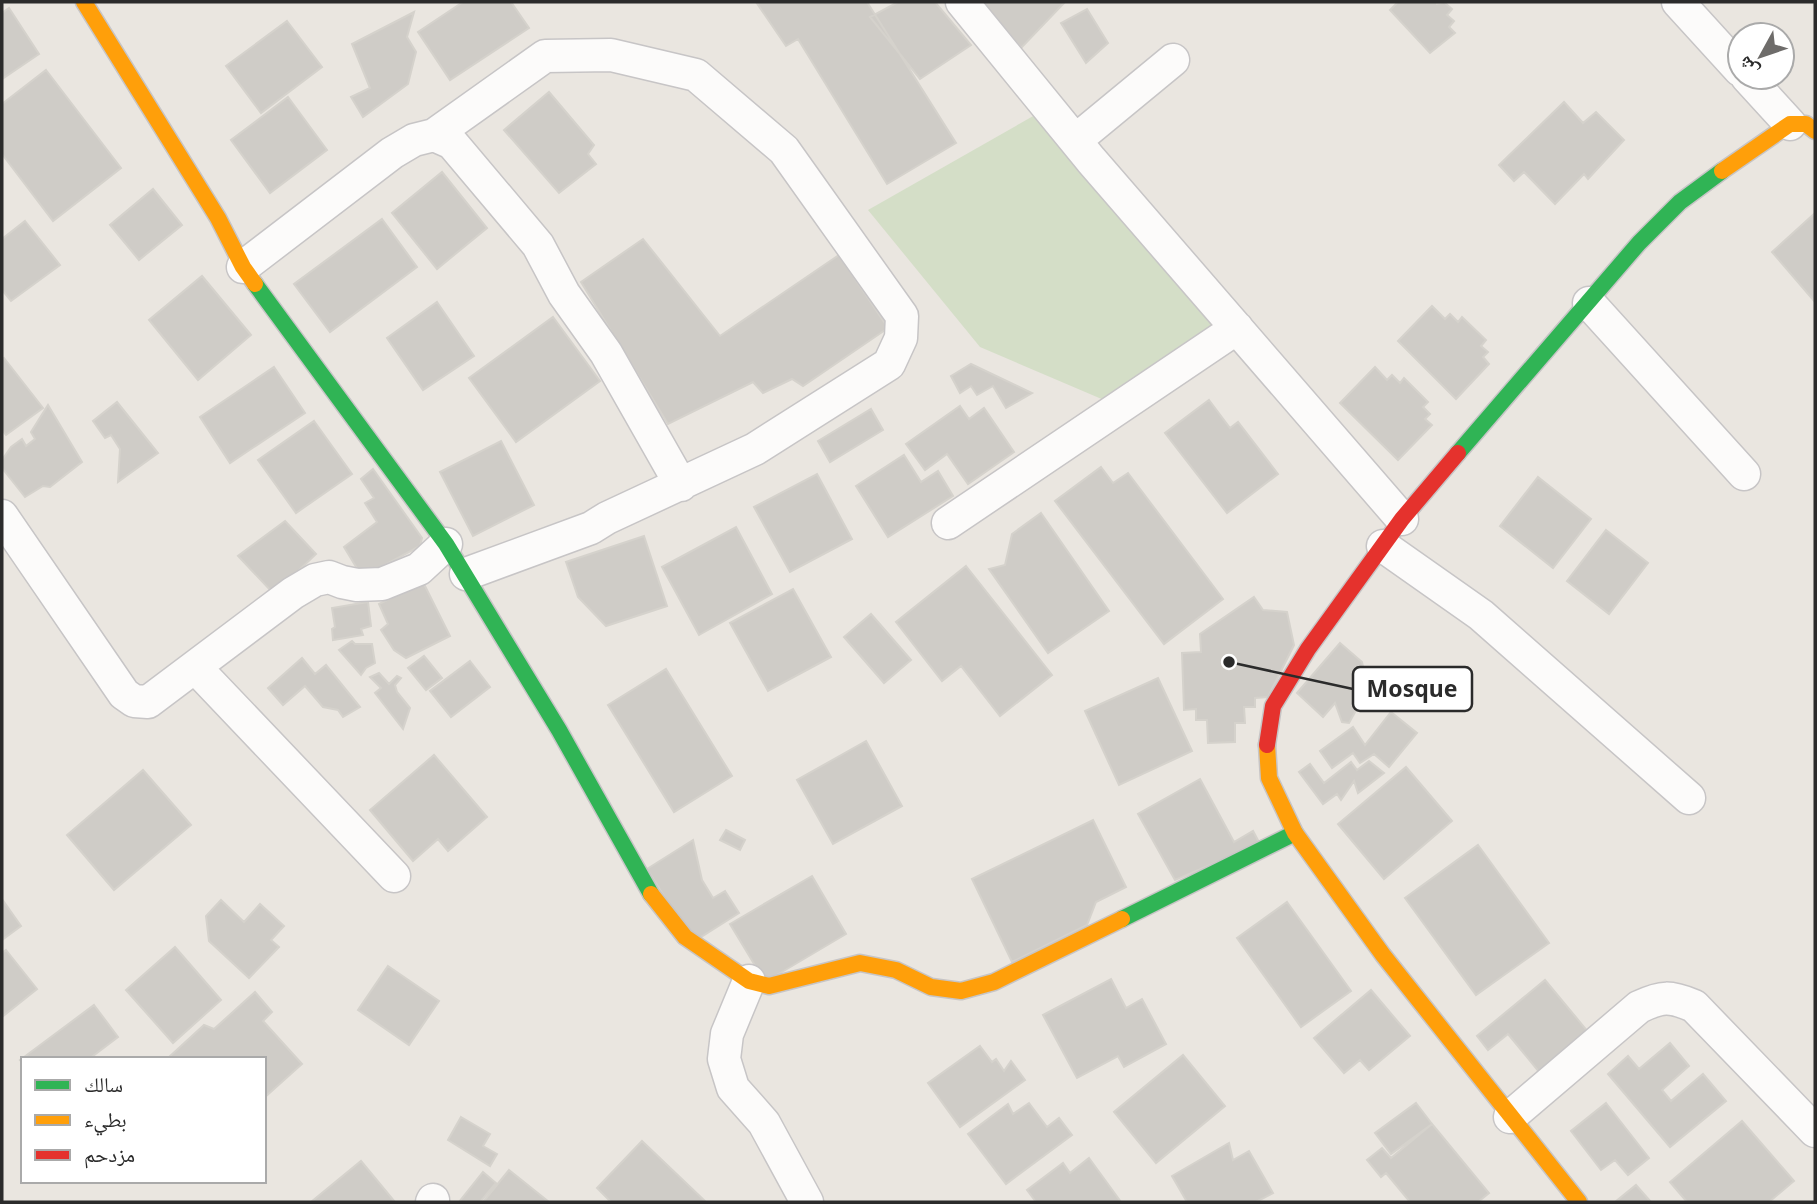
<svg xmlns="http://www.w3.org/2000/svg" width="1817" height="1204" viewBox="0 0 1817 1204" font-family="'Noto Sans','Noto Naskh Arabic',sans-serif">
<rect width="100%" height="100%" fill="#eae6e0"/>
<path fill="#d4dec7" d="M 1042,111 L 1218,328 L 1111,403 L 980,347 L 868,210 Z"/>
<path fill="#cfccc7" stroke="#d5d2cc" stroke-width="2" d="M 463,2 L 511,2 L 529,28 L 450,80 L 418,32 Z
M 756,2 L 867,2 L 956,143 L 887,184 L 798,39 L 786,46 Z
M 898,2 L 935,2 L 971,45 L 920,79 L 870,17 Z
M 982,2 L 1065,2 L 1021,48 Z
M 1398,2 L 1437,2 L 1437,4 L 1444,2 L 1452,9 L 1447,15 L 1454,21 L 1449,27 L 1455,33 L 1430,53 L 1390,10 Z
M 9,8 L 39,54 L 2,79 L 2,13 Z
M 1087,9 L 1108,43 L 1086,63 L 1061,23 Z
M 414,12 L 407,37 L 416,52 L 408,84 L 363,117 L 351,97 L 370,88 L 352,44 Z
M 287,21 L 322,67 L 261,113 L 226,66 Z
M 46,70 L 121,168 L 53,221 L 2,154 L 2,104 Z
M 549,92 L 594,145 L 588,154 L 596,164 L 559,193 L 504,130 Z
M 288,97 L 327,150 L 270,193 L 231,140 Z
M 1564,102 L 1583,123 L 1596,112 L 1624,140 L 1588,179 L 1584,174 L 1555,204 L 1524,172 L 1514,181 L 1499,165 Z
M 442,172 L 487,228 L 437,269 L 392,213 Z
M 153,189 L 182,225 L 139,260 L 110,225 Z
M 1815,213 L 1815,302 L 1772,252 Z
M 382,219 L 417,267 L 330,332 L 294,284 Z
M 25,221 L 60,265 L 11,301 L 2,290 L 2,239 Z
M 643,239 L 720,336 L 839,255 L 888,328 L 803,386 L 792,379 L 763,393 L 753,382 L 668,424 L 581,282 Z
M 202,276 L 251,335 L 198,380 L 149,320 Z
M 437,302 L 474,356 L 423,390 L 387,338 Z
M 1432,306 L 1445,319 L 1450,314 L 1458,322 L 1462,317 L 1486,340 L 1481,346 L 1488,352 L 1483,357 L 1489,364 L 1456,399 L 1398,341 Z
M 553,317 L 600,381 L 516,442 L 469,378 Z
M 4,358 L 43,408 L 6,435 L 2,430 L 2,359 Z
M 971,364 L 1032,393 L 1006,408 L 993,386 L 977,395 L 971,386 L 960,393 L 951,376 Z
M 274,367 L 305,413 L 230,463 L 200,417 Z
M 1375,367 L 1387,380 L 1392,375 L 1400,383 L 1404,378 L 1428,402 L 1423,407 L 1430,414 L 1425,419 L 1432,425 L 1398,460 L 1340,403 Z
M 1209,400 L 1230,428 L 1238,422 L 1278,474 L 1227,513 L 1165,433 Z
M 117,402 L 158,453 L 118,482 L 120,449 L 111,435 L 105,438 L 93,421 Z
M 48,405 L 82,462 L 50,487 L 43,486 L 25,497 L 2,468 L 2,460 L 11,447 L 22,439 L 26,446 L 35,439 L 31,432 Z
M 960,406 L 969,419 L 984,408 L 1014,452 L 968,484 L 947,454 L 925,470 L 906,444 Z
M 871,409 L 883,430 L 830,462 L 818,441 Z
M 314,421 L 352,474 L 296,513 L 258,460 Z
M 501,441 L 534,505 L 473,536 L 440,472 Z
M 904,455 L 921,482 L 938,471 L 953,496 L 888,537 L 856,486 Z
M 1101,467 L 1113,483 L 1128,473 L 1223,599 L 1164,644 L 1055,501 Z
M 373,469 L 422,538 L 420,546 L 372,572 L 358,570 L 344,547 L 377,522 L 365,503 L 374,498 L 361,479 Z
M 817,474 L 852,539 L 790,572 L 754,507 Z
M 1538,477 L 1591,519 L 1553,568 L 1500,526 Z
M 1041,513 L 1109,611 L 1048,653 L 989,569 L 1005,565 L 1012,534 Z
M 285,521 L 316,554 L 274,594 L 238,556 Z
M 736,527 L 772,594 L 699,635 L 662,567 Z
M 1606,530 L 1648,563 L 1609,614 L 1567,581 Z
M 644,536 L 667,606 L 606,626 L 578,597 L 566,562 Z
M 966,566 L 1052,675 L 1000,716 L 961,666 L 942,681 L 896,622 Z
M 423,582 L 450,636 L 406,658 L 394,650 L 381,630 L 388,624 L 379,604 Z
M 793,589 L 831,657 L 768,691 L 730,623 Z
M 1254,597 L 1263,610 L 1287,612 L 1294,645 L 1268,697 L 1255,698 L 1255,707 L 1244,707 L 1245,723 L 1235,723 L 1235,742 L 1208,743 L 1207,720 L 1196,720 L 1196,709 L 1184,710 L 1182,653 L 1201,652 L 1200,634 Z
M 368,602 L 371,626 L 361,629 L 363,635 L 333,640 L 332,629 L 335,627 L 332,608 Z
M 871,614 L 911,660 L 884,683 L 844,637 Z
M 352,641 L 355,644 L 372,644 L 375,663 L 366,668 L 361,675 L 339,650 Z
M 1340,643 L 1362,662 L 1368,689 L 1349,723 L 1342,722 L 1335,703 L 1323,717 L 1297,693 Z
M 424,656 L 442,678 L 426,690 L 408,668 Z
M 302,658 L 315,674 L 326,665 L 360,707 L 343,717 L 338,710 L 323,707 L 305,686 L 283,705 L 268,688 Z
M 470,661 L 490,687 L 451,717 L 430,691 Z
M 666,669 L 732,776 L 674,812 L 608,705 Z
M 379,673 L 389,684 L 397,676 L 401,678 L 395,685 L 397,692 L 410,708 L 403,729 L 375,693 L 381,688 L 370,677 Z
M 1158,678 L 1192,751 L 1119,785 L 1085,711 Z
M 1391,712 L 1417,733 L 1389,767 L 1374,754 L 1360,763 L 1353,753 L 1332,768 L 1320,751 L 1353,727 L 1365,745 Z
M 866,741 L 902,806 L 833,844 L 797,780 Z
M 434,755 L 487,817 L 448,851 L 438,839 L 413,861 L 370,810 Z
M 1369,761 L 1384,773 L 1358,793 L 1354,781 L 1341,800 L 1337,794 L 1323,804 L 1299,772 L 1310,764 L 1324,783 L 1351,762 L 1357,770 Z
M 1406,767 L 1452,821 L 1384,879 L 1338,824 Z
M 143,770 L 191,825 L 114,890 L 67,835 Z
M 1200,779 L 1234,842 L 1253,831 L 1260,844 L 1175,880 L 1138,814 Z
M 1093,820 L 1126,887 L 1096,902 L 1087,925 L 1012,962 L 972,879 Z
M 726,830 L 745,840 L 740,850 L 720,840 Z
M 693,840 L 702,880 L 713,898 L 725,891 L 739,913 L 693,942 L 647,869 Z
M 1478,845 L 1549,943 L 1476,995 L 1405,898 Z
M 812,876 L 846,934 L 765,982 L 730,924 Z
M 2,899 L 21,926 L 2,940 Z
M 221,900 L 244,922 L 260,904 L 284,926 L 271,940 L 279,947 L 249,978 L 209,941 L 206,916 Z
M 1287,902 L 1351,991 L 1301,1027 L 1237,938 Z
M 175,947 L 221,1000 L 173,1043 L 126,990 Z
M 6,950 L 37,989 L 2,1017 L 2,953 Z
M 388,966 L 439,1001 L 409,1045 L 358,1010 Z
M 1111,979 L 1126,1008 L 1142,999 L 1166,1044 L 1124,1067 L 1118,1056 L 1077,1078 L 1043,1015 Z
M 1545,980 L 1589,1033 L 1540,1073 L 1508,1034 L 1488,1050 L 1477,1036 Z
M 1371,990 L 1410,1036 L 1369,1070 L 1360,1060 L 1344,1073 L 1314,1038 Z
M 255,992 L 272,1012 L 263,1021 L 302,1064 L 264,1098 L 264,1059 L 169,1057 L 204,1025 L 214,1029 Z
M 94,1005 L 118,1037 L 89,1059 L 23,1059 L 23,1063 L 20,1060 Z
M 1670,1043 L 1689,1066 L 1662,1090 L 1671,1101 L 1703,1074 L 1726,1101 L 1670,1147 L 1608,1074 L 1628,1056 L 1639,1069 Z
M 980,1046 L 992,1062 L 996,1059 L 1004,1071 L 1011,1061 L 1025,1080 L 960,1127 L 928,1083 Z
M 1183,1055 L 1225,1106 L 1156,1163 L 1114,1112 Z
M 1029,1103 L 1047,1127 L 1059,1118 L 1072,1135 L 1006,1184 L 968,1134 L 1008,1104 L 1013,1114 Z
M 1416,1103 L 1432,1124 L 1391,1154 L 1375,1133 Z
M 1606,1103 L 1649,1158 L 1628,1175 L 1615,1160 L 1601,1170 L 1571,1131 Z
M 461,1117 L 490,1134 L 483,1146 L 497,1154 L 490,1166 L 448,1140 Z
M 1742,1121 L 1794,1181 L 1769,1202 L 1687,1202 L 1670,1182 Z
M 1432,1124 L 1489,1193 L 1478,1202 L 1410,1202 L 1386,1173 L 1381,1177 L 1367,1160 L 1382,1148 L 1391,1158 Z
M 642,1141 L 706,1202 L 611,1202 L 597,1188 Z
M 1229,1143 L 1233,1160 L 1249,1151 L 1273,1193 L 1256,1202 L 1187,1202 L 1172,1176 Z
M 1089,1158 L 1121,1202 L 1036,1202 L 1027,1190 L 1063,1163 L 1070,1173 Z
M 361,1161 L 395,1202 L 311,1202 Z
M 509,1170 L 549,1202 L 483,1202 Z
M 483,1172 L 496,1183 L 480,1202 L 459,1202 Z
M 1636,1185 L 1651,1202 L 1615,1202 Z"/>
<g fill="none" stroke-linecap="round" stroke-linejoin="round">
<defs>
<path id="street" d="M 962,2 L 1091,160 L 1402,519
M 1678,2 L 1740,70
M 1747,77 L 1790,124
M 434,135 L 545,56 L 611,55 L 696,75 L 784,150 L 902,316 L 901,338 L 889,364 L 755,449 L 607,518 L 591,528 L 466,574
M 1076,140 L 1173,60
M 243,267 L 392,153 L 414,140 L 434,135 L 452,143 L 538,245 L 564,294 L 606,353 L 681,485
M 1589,303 L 1744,474
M 2,516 L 124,694 L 134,701 L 148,702 L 293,593 L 315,580 L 329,577 L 342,582 L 357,585 L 382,584 L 419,569 L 446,544
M 948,523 L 1237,328
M 1383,546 L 1481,615 L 1689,798
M 195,667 L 394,876
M 749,981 L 727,1034 L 724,1059 L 733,1088 L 764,1123 L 807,1202
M 1510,1117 L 1639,1007 C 1662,996 1670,996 1694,1006 L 1815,1131
M 432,1202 L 433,1200"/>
<path id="fast" d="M 255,284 L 446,544 L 559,730 L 651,894
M 1458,453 L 1639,243 L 1680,202 L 1722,171
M 1122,919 L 1295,833"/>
<path id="slow" d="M 84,2 L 218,218 L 243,267 L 255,284
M 1722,171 L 1790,124 L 1806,124 L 1815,131
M 1267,745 L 1269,778 L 1295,833 L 1383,955 L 1579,1202
M 651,894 L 685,937 L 749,981 L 769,986 L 860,963 L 896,970 L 931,987 L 961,991 L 994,982 L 1122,919"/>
<path id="jam" d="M 1267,745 L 1273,706 L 1308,649 L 1402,519 L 1458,453"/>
</defs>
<use href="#street" stroke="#c7c5c6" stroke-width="35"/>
<use href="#fast" stroke="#c7c5c6" stroke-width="19"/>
<use href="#slow" stroke="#c7c5c6" stroke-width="19"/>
<use href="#jam" stroke="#c7c5c6" stroke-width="19"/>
<use href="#street" stroke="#fcfbfa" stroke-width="32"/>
<use href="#fast" stroke="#30b455" stroke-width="16"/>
<use href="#slow" stroke="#ff9f0a" stroke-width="16"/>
<use href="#jam" stroke="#e5322d" stroke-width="16"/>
</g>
<path fill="none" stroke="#2b2b2b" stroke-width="2.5" d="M1229 662L1353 689"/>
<circle fill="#2b2b2b" stroke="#fff" stroke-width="2.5" cx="1229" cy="662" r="7"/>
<rect fill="#fff" stroke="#2b2b2b" stroke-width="2.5" x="1353" y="667" width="119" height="44" rx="7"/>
<g font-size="23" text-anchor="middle" font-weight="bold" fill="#2b2b2b">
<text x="1412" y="697">Mosque</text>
</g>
<rect width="1817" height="1204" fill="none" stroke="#2b2b2b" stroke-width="7"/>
<rect x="21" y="1057" width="245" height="126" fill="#ffffff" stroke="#aaaaaa" stroke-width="2"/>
<rect x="35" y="1080" width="35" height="10" fill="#30b455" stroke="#aaaaaa" stroke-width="2"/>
<text x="84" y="1092" font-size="21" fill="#2b2b2b">سالك</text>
<rect x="35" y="1115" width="35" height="10" fill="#ff9f0a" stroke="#aaaaaa" stroke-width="2"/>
<text x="84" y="1127" font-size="21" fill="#2b2b2b">بطيء</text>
<rect x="35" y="1150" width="35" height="10" fill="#e5322d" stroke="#aaaaaa" stroke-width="2"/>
<text x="84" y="1162" font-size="21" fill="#2b2b2b">مزدحم</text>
<g transform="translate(1761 56) rotate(230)"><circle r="33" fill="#ffffff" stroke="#aaaaaa" stroke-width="2"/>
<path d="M0-5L12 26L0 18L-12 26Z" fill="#6e6c6a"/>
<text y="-10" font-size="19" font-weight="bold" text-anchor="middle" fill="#2b2b2b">ش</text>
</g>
</svg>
